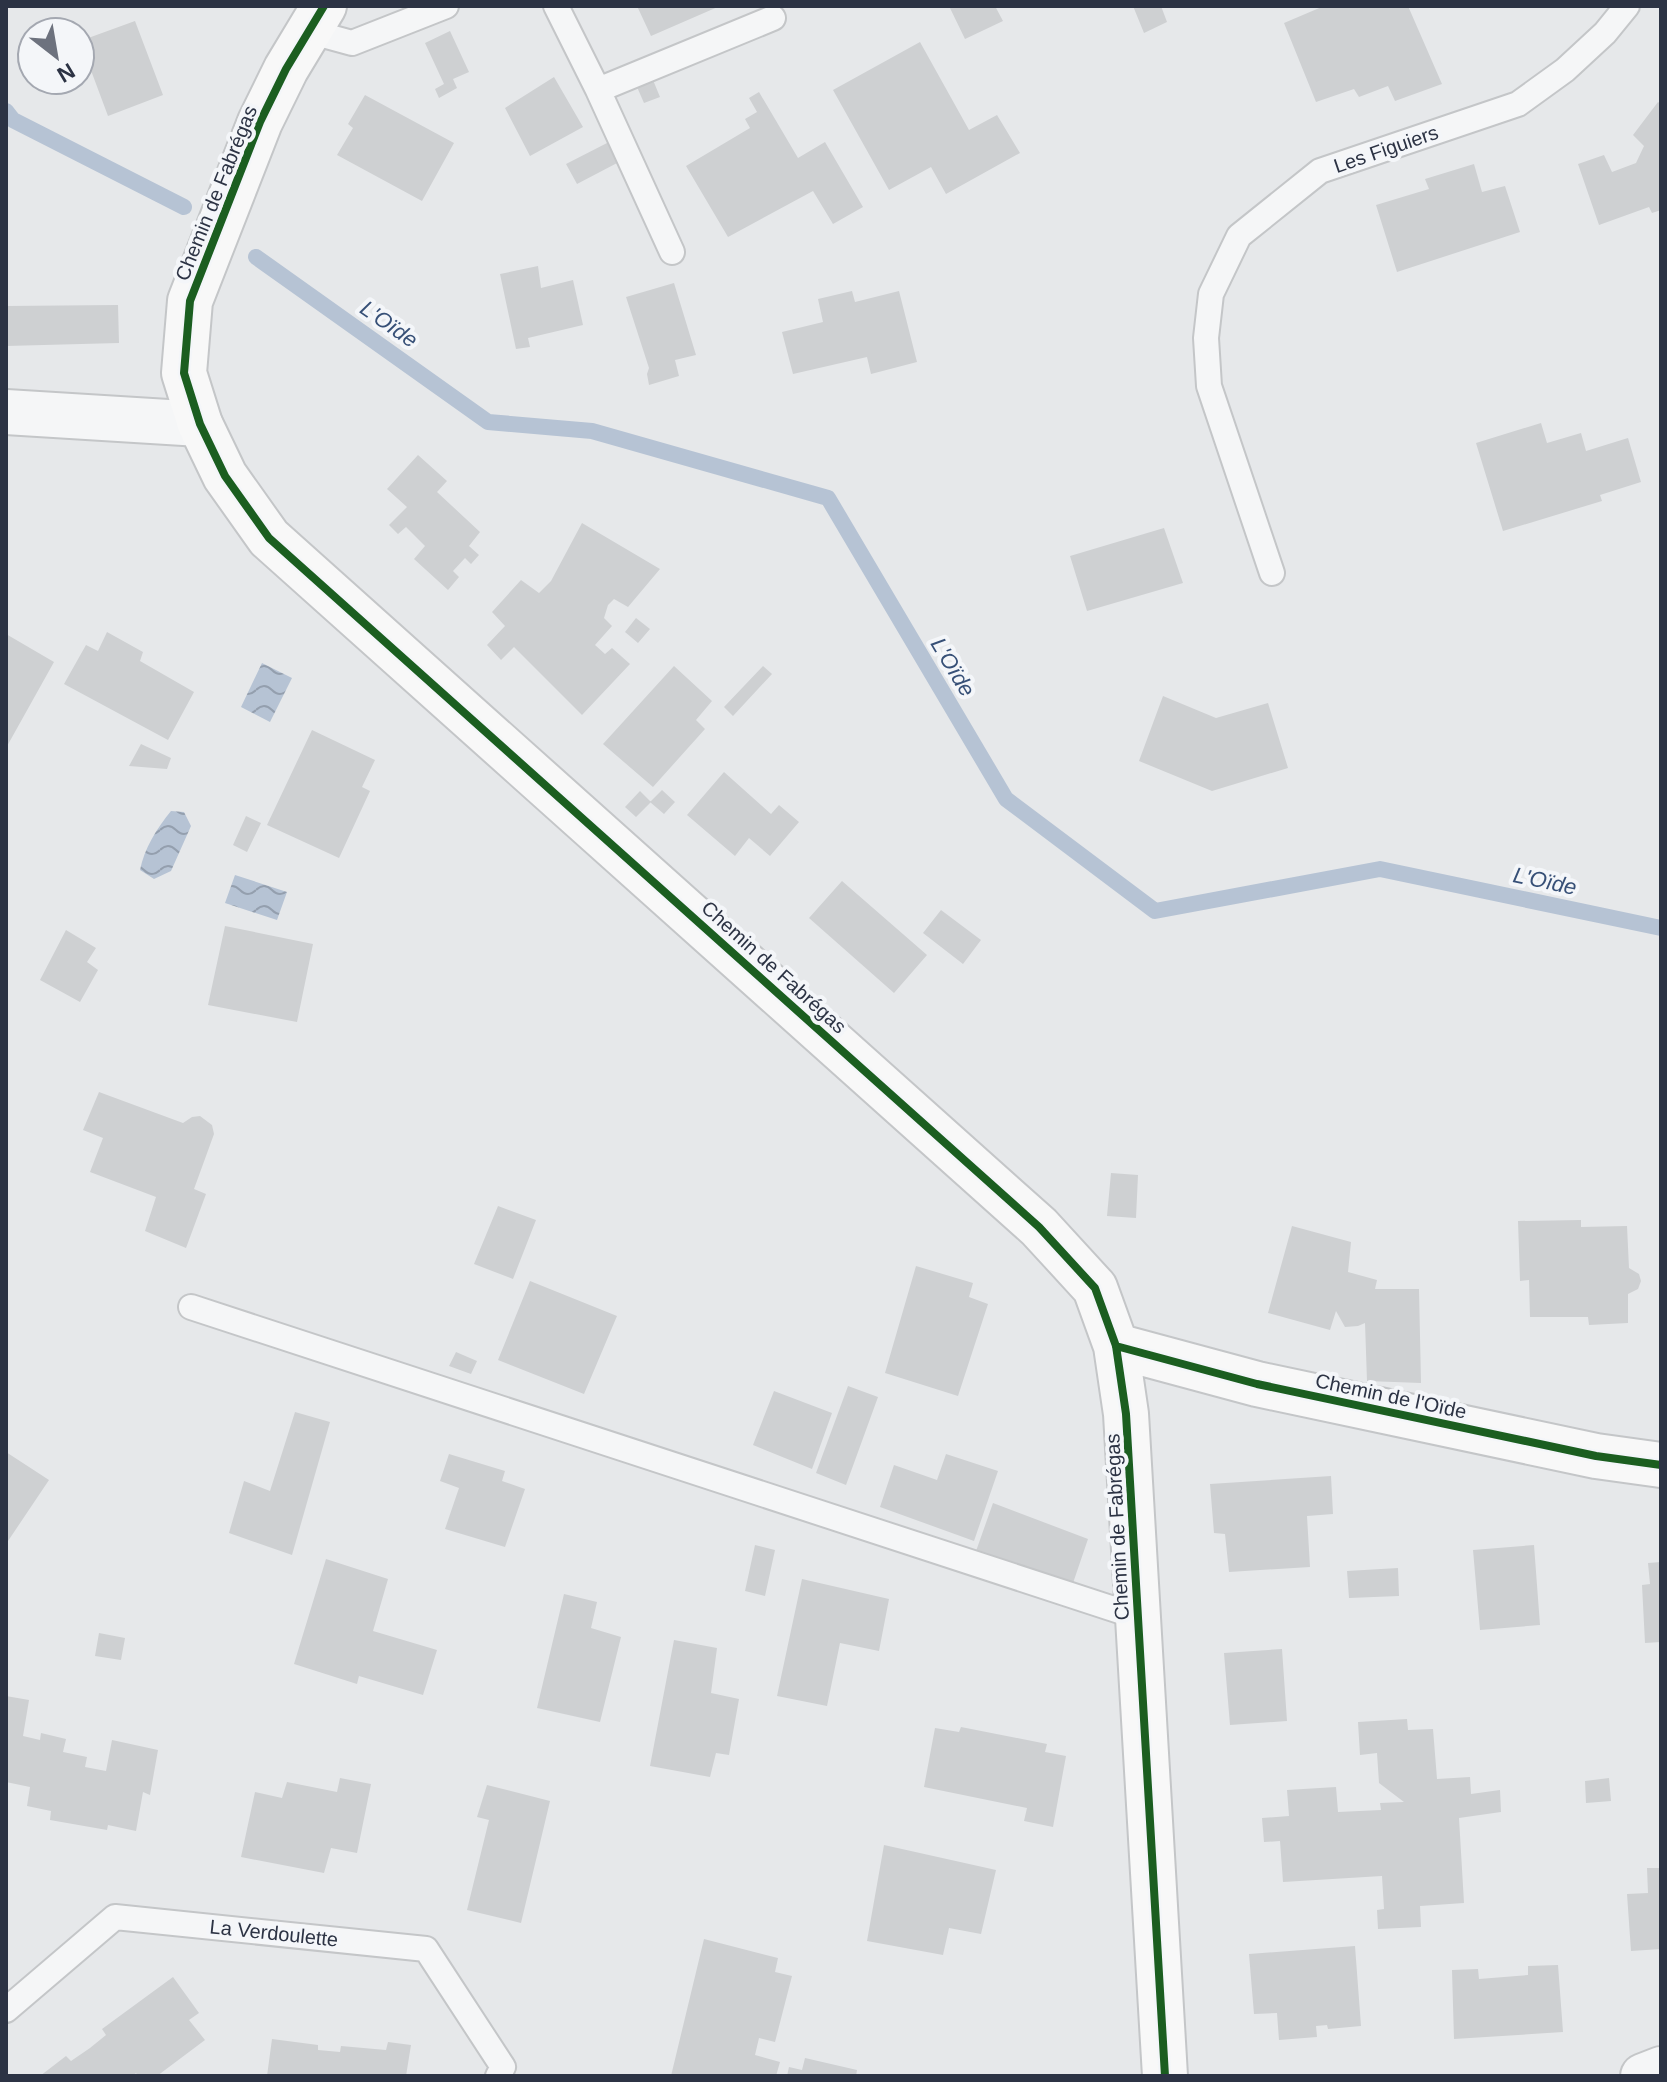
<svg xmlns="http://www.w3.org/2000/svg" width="1667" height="2082" viewBox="0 0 1667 2082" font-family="Helvetica,sans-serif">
<defs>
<pattern id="water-waves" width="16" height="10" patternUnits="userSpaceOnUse" patternTransform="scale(2)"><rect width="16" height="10" fill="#b6c3d4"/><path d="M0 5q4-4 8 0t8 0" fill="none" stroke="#949fae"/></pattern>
</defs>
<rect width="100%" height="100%" fill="#e6e8ea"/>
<path fill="url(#water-waves)" d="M 262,663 L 292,678 L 270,722 L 241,707 Z
M 171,811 L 184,812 L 191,826 L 171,871 L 154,879 L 140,870 C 144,849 157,828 171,811 Z
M 235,875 L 287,892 L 277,920 L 225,903 Z"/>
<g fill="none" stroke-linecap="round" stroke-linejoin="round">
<path stroke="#b6c3d4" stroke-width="16" d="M 6,111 L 13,120 L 184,207
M 256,257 L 488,422 L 592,431 L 828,498 L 1006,799 L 1155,911 L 1380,869 L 1661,928"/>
</g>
<path fill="#ced0d2" d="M 637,6 L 720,6 L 651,36 Z
M 949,6 L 995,6 L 1003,21 L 965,39 Z
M 1133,6 L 1161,6 L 1167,22 L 1144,33 Z
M 1324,6 L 1408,6 L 1442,84 L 1395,101 L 1388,86 L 1359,97 L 1354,89 L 1316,102 L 1284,23 Z
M 135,21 L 163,95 L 108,116 L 80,41 Z
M 450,31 L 469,72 L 453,79 L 457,88 L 439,98 L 435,89 L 444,84 L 425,43 Z
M 920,42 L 969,130 L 997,115 L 1020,153 L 946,194 L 931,167 L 889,190 L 833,90 Z
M 554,77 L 583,127 L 530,156 L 505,108 Z
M 653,80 L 660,97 L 644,103 L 637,87 Z
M 759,92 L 798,158 L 825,142 L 863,207 L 833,224 L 813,191 L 728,237 L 686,166 L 750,128 L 745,119 L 757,112 L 749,98 Z
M 365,95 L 454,143 L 422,201 L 337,155 L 353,128 L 348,124 Z
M 1658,102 L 1661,104 L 1661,210 L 1652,213 L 1649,207 L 1599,225 L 1578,164 L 1604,155 L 1612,172 L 1636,163 L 1644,146 L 1633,135 Z
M 609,142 L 619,162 L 577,184 L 566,164 Z
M 1474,164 L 1482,192 L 1505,186 L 1520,232 L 1397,272 L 1376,205 L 1429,189 L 1425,179 Z
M 538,266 L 541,288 L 573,280 L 583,325 L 528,338 L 530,347 L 516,349 L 500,274 Z
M 674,283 L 696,355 L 675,360 L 679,376 L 649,385 L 647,374 L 649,368 L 626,297 Z
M 852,291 L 855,302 L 899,291 L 917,362 L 871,374 L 867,357 L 793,374 L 782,332 L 823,322 L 818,299 Z
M 118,305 L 119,343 L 6,346 L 6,306 Z
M 1541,423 L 1547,443 L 1581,433 L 1586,451 L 1628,438 L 1641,482 L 1600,495 L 1602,501 L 1503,531 L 1476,443 Z
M 418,455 L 447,481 L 437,492 L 480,532 L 469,546 L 479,555 L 471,564 L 465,558 L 453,571 L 459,577 L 448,590 L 414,559 L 425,546 L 406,527 L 398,534 L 389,525 L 407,507 L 387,489 Z
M 582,523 L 660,569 L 628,607 L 614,599 L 608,605 L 604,618 L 612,626 L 595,645 L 605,654 L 612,648 L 630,664 L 582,715 L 514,647 L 501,660 L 487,645 L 505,626 L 492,612 L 521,580 L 539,593 L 551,581 Z
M 1164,528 L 1183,583 L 1087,611 L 1070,556 Z
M 636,618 L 650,629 L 638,643 L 625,632 Z
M 107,632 L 143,652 L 140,661 L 194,692 L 168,740 L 64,684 L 86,645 L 98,651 Z
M 6,634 L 54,662 L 6,748 Z
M 674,666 L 712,701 L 696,720 L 705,729 L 653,787 L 603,744 Z
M 763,666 L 772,674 L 733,716 L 724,707 Z
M 1163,696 L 1216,718 L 1268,703 L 1288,768 L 1212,791 L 1139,761 Z
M 312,730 L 375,760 L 362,787 L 370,791 L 339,858 L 267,825 Z
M 141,744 L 171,758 L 167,769 L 129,766 Z
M 724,772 L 771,814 L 779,805 L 799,822 L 770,856 L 749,838 L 735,856 L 687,815 Z
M 662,790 L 675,802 L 664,814 L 650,802 Z
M 640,791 L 651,802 L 636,817 L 625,807 Z
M 246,816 L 261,823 L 247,852 L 233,845 Z
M 842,881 L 927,955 L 894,993 L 809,918 Z
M 941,910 L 981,940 L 963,964 L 923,933 Z
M 225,926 L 313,944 L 297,1022 L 208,1005 Z
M 66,930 L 96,948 L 87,962 L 98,970 L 80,1002 L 40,980 Z
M 99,1092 L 183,1123 L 192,1117 L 200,1116 L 212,1125 L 214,1134 L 194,1189 L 206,1194 L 186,1248 L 145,1231 L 156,1197 L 90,1172 L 103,1138 L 83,1130 Z
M 1111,1173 L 1138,1175 L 1136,1218 L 1107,1216 Z
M 498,1206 L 536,1220 L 513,1279 L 474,1264 Z
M 1581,1220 L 1581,1227 L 1627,1226 L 1629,1268 L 1639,1274 L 1641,1281 L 1638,1289 L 1628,1294 L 1628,1323 L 1589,1325 L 1588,1317 L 1530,1317 L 1529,1280 L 1520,1281 L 1518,1221 Z
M 1292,1226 L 1351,1242 L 1348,1272 L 1377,1280 L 1375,1289 L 1419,1289 L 1421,1383 L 1367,1381 L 1365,1323 L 1358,1326 L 1345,1327 L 1336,1311 L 1330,1330 L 1268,1313 Z
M 916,1266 L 973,1283 L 969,1297 L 988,1304 L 958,1396 L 885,1373 Z
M 530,1281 L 617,1316 L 584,1394 L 498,1360 Z
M 456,1352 L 477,1361 L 471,1374 L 449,1366 Z
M 848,1386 L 878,1397 L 846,1485 L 816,1473 Z
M 774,1391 L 832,1413 L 812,1469 L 753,1445 Z
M 295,1412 L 330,1422 L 292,1555 L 229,1533 L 244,1481 L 270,1491 Z
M 6,1452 L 49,1480 L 6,1544 Z
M 449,1454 L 505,1471 L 502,1481 L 525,1489 L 505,1547 L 445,1529 L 459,1488 L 440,1481 Z
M 946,1454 L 998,1471 L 974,1541 L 880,1507 L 894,1465 L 937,1480 Z
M 1331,1476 L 1333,1514 L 1307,1516 L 1310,1567 L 1229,1572 L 1225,1534 L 1214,1533 L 1210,1484 Z
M 993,1503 L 1088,1539 L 1072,1586 L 975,1554 Z
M 755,1545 L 775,1550 L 765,1596 L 745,1591 Z
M 1534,1545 L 1540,1625 L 1480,1630 L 1473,1550 Z
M 326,1559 L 388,1579 L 373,1631 L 437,1650 L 423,1695 L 359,1676 L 357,1684 L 294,1664 Z
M 1661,1562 L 1661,1642 L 1645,1643 L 1642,1585 L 1650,1584 L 1648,1563 Z
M 1398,1568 L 1399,1596 L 1349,1598 L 1347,1571 Z
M 802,1579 L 889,1599 L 879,1651 L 840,1643 L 827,1706 L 777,1696 Z
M 564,1594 L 597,1602 L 591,1628 L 621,1637 L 600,1722 L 537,1708 Z
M 99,1633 L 125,1638 L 121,1660 L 95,1656 Z
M 674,1640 L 717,1648 L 711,1693 L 739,1699 L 729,1755 L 716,1753 L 710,1777 L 650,1766 Z
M 1282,1649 L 1287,1721 L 1230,1725 L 1224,1653 Z
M 6,1696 L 29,1700 L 23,1736 L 40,1740 L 41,1733 L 66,1739 L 63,1752 L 87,1757 L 85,1767 L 106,1771 L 112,1740 L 158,1750 L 150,1795 L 143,1792 L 136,1831 L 108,1825 L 107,1830 L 50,1820 L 51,1811 L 27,1806 L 30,1787 L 6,1782 Z
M 1407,1719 L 1408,1730 L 1433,1729 L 1437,1779 L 1470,1777 L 1471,1794 L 1500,1790 L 1501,1812 L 1459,1818 L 1464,1903 L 1420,1906 L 1421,1927 L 1378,1929 L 1377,1910 L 1384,1909 L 1382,1876 L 1283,1882 L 1280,1841 L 1264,1842 L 1262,1818 L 1289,1816 L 1287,1790 L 1336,1787 L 1338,1812 L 1381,1810 L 1380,1803 L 1404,1802 L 1379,1783 L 1377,1753 L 1360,1755 L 1358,1722 Z
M 961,1727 L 1047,1744 L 1045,1752 L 1066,1756 L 1053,1827 L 1024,1821 L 1027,1808 L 924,1787 L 935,1728 L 959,1732 Z
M 340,1778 L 371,1784 L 357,1853 L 331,1848 L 324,1873 L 241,1857 L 255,1792 L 282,1798 L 287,1782 L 337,1792 Z
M 1609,1778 L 1611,1801 L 1586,1803 L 1585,1781 Z
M 487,1785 L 550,1801 L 521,1923 L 467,1910 L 489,1820 L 477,1817 Z
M 884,1845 L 996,1870 L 981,1934 L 949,1928 L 943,1955 L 867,1941 Z
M 1647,1868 L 1661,1868 L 1661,1949 L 1631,1951 L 1627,1894 L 1648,1893 Z
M 704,1939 L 778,1958 L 775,1972 L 792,1976 L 775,2042 L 759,2038 L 755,2055 L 780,2062 L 776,2076 L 671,2076 Z
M 1355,1946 L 1361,2026 L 1328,2029 L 1327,2025 L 1316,2026 L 1317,2037 L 1279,2040 L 1277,2013 L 1254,2014 L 1249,1954 Z
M 1558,1965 L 1563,2032 L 1454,2039 L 1452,1970 L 1478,1969 L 1479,1979 L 1528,1975 L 1528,1966 Z
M 173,1977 L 199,2013 L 189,2020 L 205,2040 L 157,2076 L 138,2076 L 136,2073 L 133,2076 L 40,2076 L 66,2056 L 71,2061 L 90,2048 L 106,2035 L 102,2029 Z
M 272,2039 L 318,2045 L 318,2050 L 340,2052 L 341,2046 L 386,2050 L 388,2042 L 411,2045 L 406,2076 L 267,2076 Z
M 805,2058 L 857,2070 L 856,2076 L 787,2076 L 789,2067 L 802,2070 Z"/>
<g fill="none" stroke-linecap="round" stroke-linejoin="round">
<defs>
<path id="lane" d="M 556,6 L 598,90 L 672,252
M 308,31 L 352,43 L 446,6
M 598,90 L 773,18
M 1272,573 L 1209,386 L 1206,338 L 1211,294 L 1239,236 L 1320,171 L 1518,104 L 1565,70 L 1605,33 L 1627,6
M 191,1307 L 1138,1617
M 6,2010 L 115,1917 L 426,1949 L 503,2067 L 498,2076"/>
<path id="street" d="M 6,412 L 200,424
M 1643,2076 L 1661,2069"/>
<path id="secondary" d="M 324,6 L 286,69 L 260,122 L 190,301 L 184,373 L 200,424 L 225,476 L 269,538 L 1039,1227 L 1095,1288 L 1116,1346 L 1126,1414 L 1165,2076
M 1116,1346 L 1257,1384 L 1596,1456 L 1661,1465"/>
</defs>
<use href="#lane" stroke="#c4c6c8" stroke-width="28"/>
<use href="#street" stroke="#c4c6c8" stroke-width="48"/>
<use href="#secondary" stroke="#c4c6c8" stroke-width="48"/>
<use href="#lane" stroke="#f5f6f7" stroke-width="24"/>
<use href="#street" stroke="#f5f6f7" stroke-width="44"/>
<use href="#secondary" stroke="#f8f8f8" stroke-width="44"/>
<defs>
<path id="cycleway" d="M 324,6 L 286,69 L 260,122 L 190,301 L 184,373 L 200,424 L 225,476 L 269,538 L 1039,1227 L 1095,1288 L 1116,1346 L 1126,1414 L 1165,2076
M 1116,1346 L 1257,1384 L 1596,1456 L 1661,1465"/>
</defs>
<use href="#cycleway" stroke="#f4f6f9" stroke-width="13"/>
<use href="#cycleway" stroke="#1b5e20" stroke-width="8"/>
</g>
<g text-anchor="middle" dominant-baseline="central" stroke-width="8" stroke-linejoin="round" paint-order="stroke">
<g font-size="20" fill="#2c3344" stroke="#f4f6f9">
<text transform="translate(1386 149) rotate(-19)">Les Figuiers</text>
<text transform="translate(216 193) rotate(-68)">Chemin de Fabrégas</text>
<text transform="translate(774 967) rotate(42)">Chemin de Fabrégas</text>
<text transform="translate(1391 1396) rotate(12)">Chemin de l'Oïde</text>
<text transform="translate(1117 1527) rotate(-93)">Chemin de Fabrégas</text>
<text transform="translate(274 1933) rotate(6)">La Verdoulette</text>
</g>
<g font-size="22" font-style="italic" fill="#375077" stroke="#f4f6f9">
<text transform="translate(389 324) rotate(35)">L'Oïde</text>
<text transform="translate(953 667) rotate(59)">L'Oïde</text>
<text transform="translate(1545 881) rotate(12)">L'Oïde</text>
</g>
</g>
<rect width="1667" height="2082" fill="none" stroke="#2c3344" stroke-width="16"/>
<g transform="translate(56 56) rotate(149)"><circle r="38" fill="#f4f6f9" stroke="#a4a8b1" stroke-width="2"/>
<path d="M0-6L14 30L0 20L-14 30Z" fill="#6d727e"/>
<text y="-12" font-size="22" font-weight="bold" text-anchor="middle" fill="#2c3344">N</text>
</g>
</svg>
